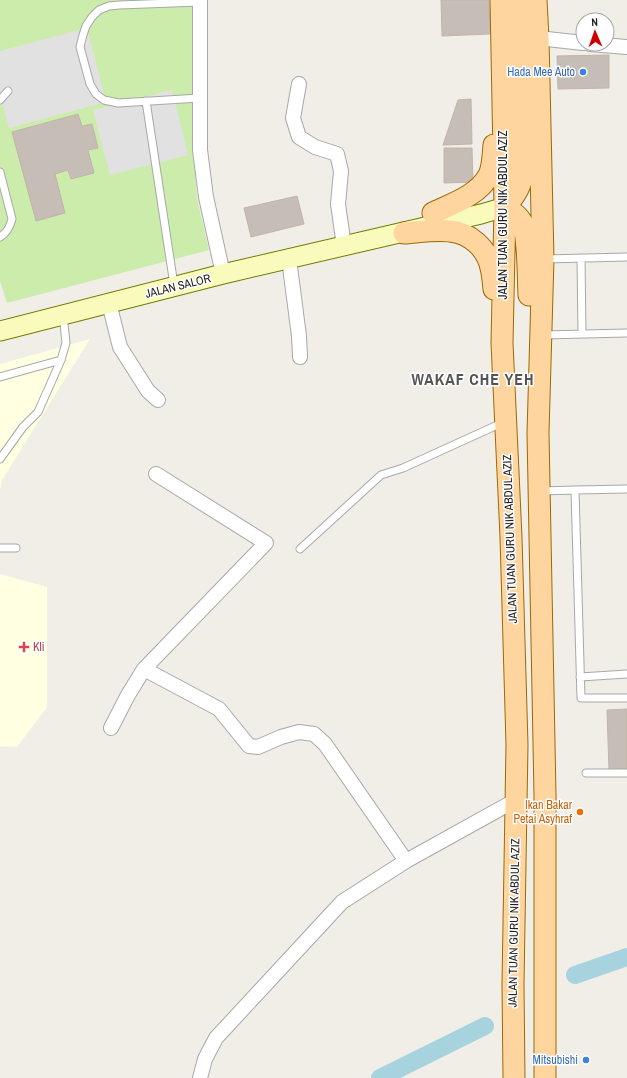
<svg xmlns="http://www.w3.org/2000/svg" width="627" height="1078" viewBox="0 0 627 1078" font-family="'Archivo Narrow',sans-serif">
<rect width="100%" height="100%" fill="#f1eee7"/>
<path fill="#ffffe2" d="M 90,339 L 2,480 L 0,490 L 0,364 Z
M 0,574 L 47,587 L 47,707 L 17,747 L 0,746 Z"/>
<path fill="#ccecac" d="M 0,0 L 194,0 L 193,148 L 197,198 L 209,250 L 7,303 L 0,281 Z"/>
<path fill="#e1e1e1" d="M 87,28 L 106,102 L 9,128 L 0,95 L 0,51 Z
M 172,90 L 188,155 L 110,175 L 93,110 Z"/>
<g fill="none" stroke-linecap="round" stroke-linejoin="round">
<path stroke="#a7d3df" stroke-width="18" d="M 575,975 L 627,957
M 380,1078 L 485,1026"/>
</g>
<path fill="#c6bdb6" stroke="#c3b4a9" d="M 441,0 L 489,0 L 490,34 L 442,36 Z
M 609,55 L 609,88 L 558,89 L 557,56 Z
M 471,99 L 472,144 L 443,145 L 458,100 Z
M 78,114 L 82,126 L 92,124 L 98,148 L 88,150 L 94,173 L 71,179 L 68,170 L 55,174 L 65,213 L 36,221 L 12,132 Z
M 444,148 L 472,148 L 473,182 L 444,183 Z
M 297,196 L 304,224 L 251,237 L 244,208 Z
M 627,709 L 627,770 L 609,770 L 607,710 Z"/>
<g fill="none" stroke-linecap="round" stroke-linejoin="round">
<defs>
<path id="service" d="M 200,98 L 118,103 L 104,100 L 96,94 L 90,84 L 80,47 L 83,35 L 86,26 L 92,17 L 99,10 L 109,6 L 119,5 L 200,2
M 0,100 L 8,91
M 146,101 L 174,285
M 0,172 L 12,219 C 10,227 7,233 0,237
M 581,258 L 582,334
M 545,259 L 627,257
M 543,335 L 627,333
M 0,377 L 61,360
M 0,459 L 23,427 L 38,412 L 61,360 L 66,343 L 63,315
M 575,490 L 627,489
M 541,491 L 575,490 L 581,698 L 627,698
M 0,548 L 16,548
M 300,549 L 381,475 L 403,468 L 504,422
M 580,677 L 627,674
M 586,773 L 627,773"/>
<path id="minor" d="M 200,0 L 200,150 L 206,197 L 223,274
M 538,38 L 583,43
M 590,44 L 627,47
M 299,84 L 293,118 L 299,137 L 315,147 L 337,154 L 341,171 L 338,204 L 344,246
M 289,259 L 299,336 L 300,357
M 109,303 L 120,347 L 148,391 L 158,400
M 144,669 L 219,709 L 249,746 L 258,747 L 281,737 L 299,732 L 314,734 L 325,744 L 406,861
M 111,728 L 128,695 L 144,669 L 266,543 L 156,474
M 200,1078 L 205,1059 L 216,1038 L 342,902 L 406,861 L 516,800"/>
<path id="secondary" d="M 0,331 L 223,274 L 481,214 L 505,207"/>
<path id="primary" d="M 501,0 L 505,207 L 502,343 L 511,537 L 517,745 L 513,984 L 514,1078
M 536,0 L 538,38 L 543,259 L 538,433 L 545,795 L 545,1078
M 505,207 C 511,211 517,214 521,221 C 529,232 528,280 529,295
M 505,207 C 517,193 521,186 524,168 L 521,61 L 522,0
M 433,213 C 452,204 479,195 489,175 C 493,167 493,155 494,145
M 404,233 C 418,232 437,229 450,231 C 470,233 487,248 491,268 C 493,275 493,282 494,289"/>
</defs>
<use href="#service" stroke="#a8a8a8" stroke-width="9"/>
<use href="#minor" stroke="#a8a8a8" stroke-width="16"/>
<use href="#secondary" stroke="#707d02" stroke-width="21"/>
<use href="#primary" stroke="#9d6900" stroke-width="23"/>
<use href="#service" stroke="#fff" stroke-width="7"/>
<use href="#minor" stroke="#fff" stroke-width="14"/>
<use href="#secondary" stroke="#f8fbbb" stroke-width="19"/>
<use href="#primary" stroke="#fed59f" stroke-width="21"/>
</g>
<g fill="#3f7fe0" stroke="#fff" stroke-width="1.5">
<circle cx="583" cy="72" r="4"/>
<circle cx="586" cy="1060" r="4"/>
</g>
<path fill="#e0444e" stroke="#fff" stroke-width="1.5" d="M22 641h4v4h4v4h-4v4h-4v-4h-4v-4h4z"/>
<circle fill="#e8710a" stroke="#fff" stroke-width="1.5" cx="580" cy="812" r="4"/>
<g text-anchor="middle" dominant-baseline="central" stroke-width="3" stroke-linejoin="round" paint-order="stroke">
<g font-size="12" fill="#366cbe" stroke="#fff" text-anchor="end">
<text x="575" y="72">Hada Mee Auto</text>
<text x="578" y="1060">Mitsubishi</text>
</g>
<g font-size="12" fill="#212121" stroke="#fff">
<text transform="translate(503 215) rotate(-90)">JALAN TUAN GURU NIK ABDUL AZIZ</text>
<text transform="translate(178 286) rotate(-14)">JALAN SALOR</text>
<text transform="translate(510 539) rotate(-92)">JALAN TUAN GURU NIK ABDUL AZIZ</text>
<text transform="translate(514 923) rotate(-89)">JALAN TUAN GURU NIK ABDUL AZIZ</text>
</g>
<g font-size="12" fill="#be3a42" stroke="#fff" text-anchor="start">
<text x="33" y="647">Kli</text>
</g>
<g font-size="12" fill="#c56008" stroke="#fff" text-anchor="end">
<text x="572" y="805">Ikan Bakar<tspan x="572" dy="14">Petai Asyhraf</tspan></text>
</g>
<g font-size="16" font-weight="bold" letter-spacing="1" fill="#545454" stroke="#fff">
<text x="473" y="379">WAKAF CHE YEH</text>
</g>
</g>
<g transform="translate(595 32) rotate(358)"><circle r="19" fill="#ffffff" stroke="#a6a6a6"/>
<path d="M0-3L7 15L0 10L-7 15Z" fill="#d10000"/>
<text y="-6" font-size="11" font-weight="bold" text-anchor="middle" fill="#212121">N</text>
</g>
</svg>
